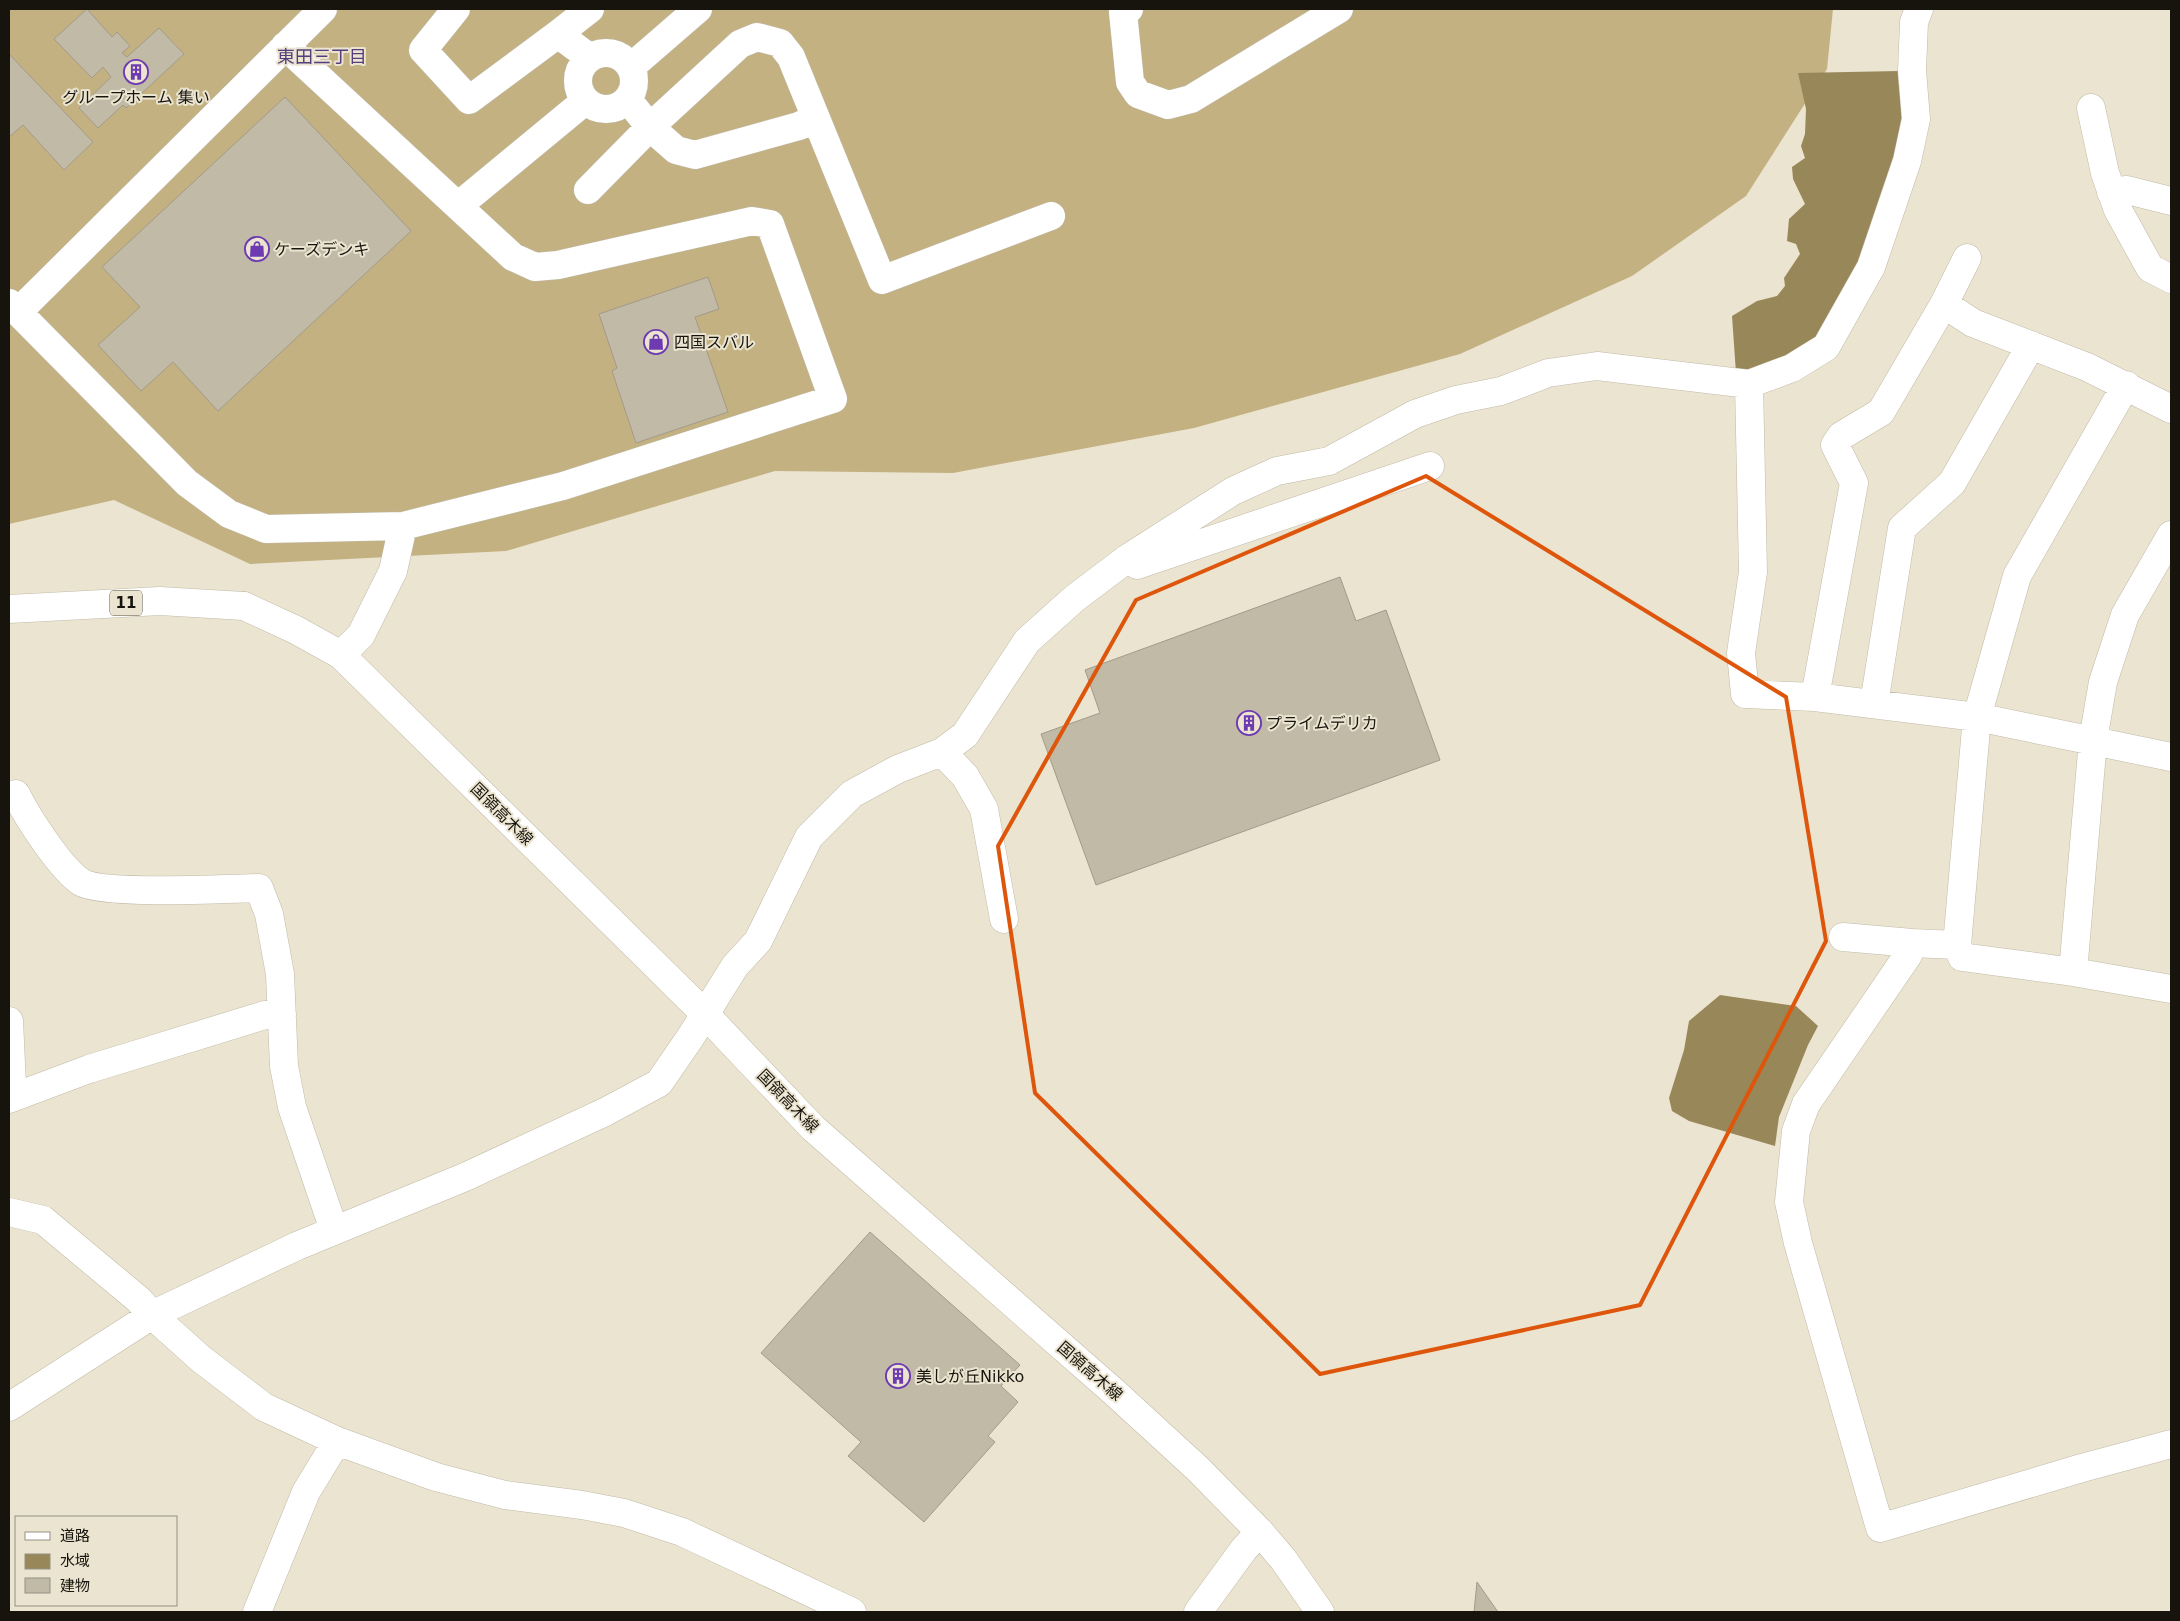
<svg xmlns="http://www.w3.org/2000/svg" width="2180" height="1621" viewBox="0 0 2180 1621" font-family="'DejaVu Sans','Noto Sans JP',sans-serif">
<rect width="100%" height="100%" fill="#ebe4d0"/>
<path fill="#c3b182" d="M 9,9 L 1833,9 L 1827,69 L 1746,196 L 1632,276 L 1460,354 L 1194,428 L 953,473 L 775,471 L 506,551 L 250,564 L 114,500 L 9,524 Z"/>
<path fill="#988759" d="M 1899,71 L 1903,132 L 1861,263 L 1819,337 L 1774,366 L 1736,373 L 1732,316 L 1757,301 L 1777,296 L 1785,286 L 1784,278 L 1800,254 L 1796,244 L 1787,241 L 1789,219 L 1805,204 L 1793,179 L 1792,167 L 1805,158 L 1801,146 L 1805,134 L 1806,109 L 1798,73 Z
M 1720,995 L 1796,1006 L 1818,1026 L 1808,1045 L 1779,1117 L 1775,1146 L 1689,1121 L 1672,1111 L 1669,1098 L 1684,1050 L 1689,1021 Z"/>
<path fill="#c1baa7" stroke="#a29b89" d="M 87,9 L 112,37 L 117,32 L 130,46 L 122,53 L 127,57 L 159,28 L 184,54 L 126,108 L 123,105 L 98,128 L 79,108 L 111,77 L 103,67 L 92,78 L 54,39 Z
M 9,54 L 93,142 L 64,170 L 23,125 L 9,137 Z
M 285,97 L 411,231 L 218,411 L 173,362 L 141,391 L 98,345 L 140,307 L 102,267 Z
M 708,277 L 719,309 L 695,317 L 728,412 L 636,443 L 612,371 L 617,368 L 599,314 Z
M 1340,577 L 1356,621 L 1386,610 L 1440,760 L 1096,885 L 1041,734 L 1100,713 L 1085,670 Z
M 870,1232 L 1020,1365 L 1001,1386 L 1018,1402 L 988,1436 L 995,1442 L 924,1522 L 848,1456 L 861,1442 L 761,1353 Z
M 1477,1582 L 1498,1612 L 1474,1612 Z"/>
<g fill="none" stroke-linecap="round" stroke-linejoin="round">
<defs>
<path id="minor" d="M 456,9 L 423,50 L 469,100 L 558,34 L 590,58
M 1129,9 L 1123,12 L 1130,82 L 1138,94 L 1168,105 L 1191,99 L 1339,9
M 558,34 L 590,9
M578 81a28 28 0 1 1 56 0a28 28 0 1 1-56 0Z
M 631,67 L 698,9
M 628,100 L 650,127 L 676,150 L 695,155 L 799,126 L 816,118
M 2091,108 L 2105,173 L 2118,210 L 2150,268 L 2171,279
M 588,190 L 650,127 L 740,44 L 757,37 L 780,43 L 791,57 L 882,280 L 1051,216
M 2111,192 L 2127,190 L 2171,201
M 458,206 L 585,101
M 9,303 L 187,483 L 229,514 L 266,529 L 403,526 L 563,486 L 833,399 L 770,224 L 752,221 L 558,265 L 535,267 L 513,257 L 285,46
M 1944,304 L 1973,323 L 2087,367 L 2171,409
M 18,312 L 323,9
M 1749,384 L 1753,572 L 1741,653 L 1745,694 L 1815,697 L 1977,717 L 2171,757
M 1137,565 L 1430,466
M 341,655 L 361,635 L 393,571 L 403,526
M 1815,697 L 1854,483 L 1835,445 L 1841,436 L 1881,412 L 1944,304 L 1967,258
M 1874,704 L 1902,528 L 1952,483 L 2031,345
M 942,752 L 965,776 L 984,809 L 1004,919
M 9,795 L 16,794 C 27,817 61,869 81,882 C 101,895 229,889 259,888 L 269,914 L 280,974 L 284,1066 L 292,1107 L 334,1230
M 1843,937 L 1912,943 L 1908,955 L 1806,1104 L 1796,1131 L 1789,1202 L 1798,1243 L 1880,1528 L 2082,1468 L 2171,1444
M 1912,943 L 1957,945 L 1977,717 L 2017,576 L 2126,385
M 1957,945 L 1962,957 L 2073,972 L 2093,740 L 2103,682 L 2125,615 L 2171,535
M 2073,972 L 2171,989
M 9,1021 L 12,1085 L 15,1095
M 9,1099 L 89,1069 L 265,1015 L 282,1014
M 9,1212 L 43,1220 L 139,1300 L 152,1315 L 201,1359 L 264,1407 L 337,1441 L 436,1477 L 505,1495 L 582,1505 L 624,1513 L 682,1532 L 852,1612
M 9,1407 L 152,1315 L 297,1246 L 465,1177 L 605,1112 L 659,1083 L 690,1038 L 735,966 L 758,941 L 809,837 L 852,794 L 898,769 L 942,752 L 965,735 L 1027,641 L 1075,598 L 1128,558 L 1233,491 L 1277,471 L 1329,461 L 1415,414 L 1456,400 L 1501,391 L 1548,373 L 1597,366 L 1749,384 L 1792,368 L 1826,347 L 1871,267 L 1907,161 L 1916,119 L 1912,71 L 1914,22 L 1919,9
M 257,1612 L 306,1492 L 337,1441
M 1198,1612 L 1244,1549 L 1260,1532"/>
<path id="major" d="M 244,606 L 296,630 L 341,655 L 705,1014 L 813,1128 L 1114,1392 L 1198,1469 L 1260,1532 L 1283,1559 L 1320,1612"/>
<path id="highway" d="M 9,609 L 160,601 L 244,606"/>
</defs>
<use href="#minor" stroke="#c1baa7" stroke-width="29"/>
<use href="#major" stroke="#c1baa7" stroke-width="29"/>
<use href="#highway" stroke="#c1baa7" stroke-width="29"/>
<use href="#minor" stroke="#fff" stroke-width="28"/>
<use href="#major" stroke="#fff" stroke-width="28"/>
<use href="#highway" stroke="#fff" stroke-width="28"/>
</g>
<path fill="none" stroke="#de560c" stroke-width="4" stroke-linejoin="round" d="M 1426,476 L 1786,697 L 1826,941 L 1640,1305 L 1320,1374 L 1035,1093 L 998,846 L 1136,600 Z"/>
<defs>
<symbol id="building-ring" viewBox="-11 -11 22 22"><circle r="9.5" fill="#ebe4d0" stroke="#6e3ab1" stroke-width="1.5"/><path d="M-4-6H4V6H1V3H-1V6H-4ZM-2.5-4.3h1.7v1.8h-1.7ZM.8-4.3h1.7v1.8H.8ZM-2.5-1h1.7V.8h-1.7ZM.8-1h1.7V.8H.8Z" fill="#6e3ab1"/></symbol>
<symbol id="shop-ring" viewBox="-11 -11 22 22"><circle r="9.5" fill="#ebe4d0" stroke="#6e3ab1" stroke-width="1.5"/><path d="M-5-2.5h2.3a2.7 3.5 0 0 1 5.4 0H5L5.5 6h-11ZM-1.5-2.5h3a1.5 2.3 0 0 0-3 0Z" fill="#6e3ab1"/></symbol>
</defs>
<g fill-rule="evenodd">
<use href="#building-ring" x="122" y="58" width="28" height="28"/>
<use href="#shop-ring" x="243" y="235" width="28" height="28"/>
<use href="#shop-ring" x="642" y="328" width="28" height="28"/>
<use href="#building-ring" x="1235" y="709" width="28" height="28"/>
<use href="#building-ring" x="884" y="1362" width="28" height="28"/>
</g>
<g text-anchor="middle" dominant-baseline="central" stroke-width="4" stroke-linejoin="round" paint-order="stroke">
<rect fill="#ebe4d0" stroke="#565248" stroke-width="1" x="110" y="590.5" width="32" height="25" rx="4"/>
<g font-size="15" font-weight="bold" fill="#16140d">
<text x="126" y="603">11</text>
</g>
<g font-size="16" fill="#16140d" stroke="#ebe4d0" text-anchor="start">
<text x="136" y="97" text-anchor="middle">グループホーム 集い</text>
<text x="274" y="249">ケーズデンキ</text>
<text x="674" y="342">四国スバル</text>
<text x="1266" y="723">プライムデリカ</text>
<text x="916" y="1376">美しが丘Nikko</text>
</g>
<g font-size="16" fill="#16140d" stroke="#ebe4d0">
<text transform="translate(502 814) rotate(45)">国領高木線</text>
<text transform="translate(788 1101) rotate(46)">国領高木線</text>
<text transform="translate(1090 1371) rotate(41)">国領高木線</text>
</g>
<g font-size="18" fill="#553e7b" stroke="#ebe4d0">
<text x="322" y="56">東田三丁目</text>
</g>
</g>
<rect width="2180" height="1621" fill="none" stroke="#16140d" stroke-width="20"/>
<rect x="15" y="1516" width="162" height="90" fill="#ebe4d0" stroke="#969182"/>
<rect x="25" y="1532" width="25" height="8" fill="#ffffff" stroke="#969182"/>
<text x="60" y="1541" font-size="15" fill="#16140d">道路</text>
<rect x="25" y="1554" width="25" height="15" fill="#988759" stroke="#969182"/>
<text x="60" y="1566" font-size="15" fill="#16140d">水域</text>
<rect x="25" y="1578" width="25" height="15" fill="#c1baa7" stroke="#969182"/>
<text x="60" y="1591" font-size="15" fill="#16140d">建物</text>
</svg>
